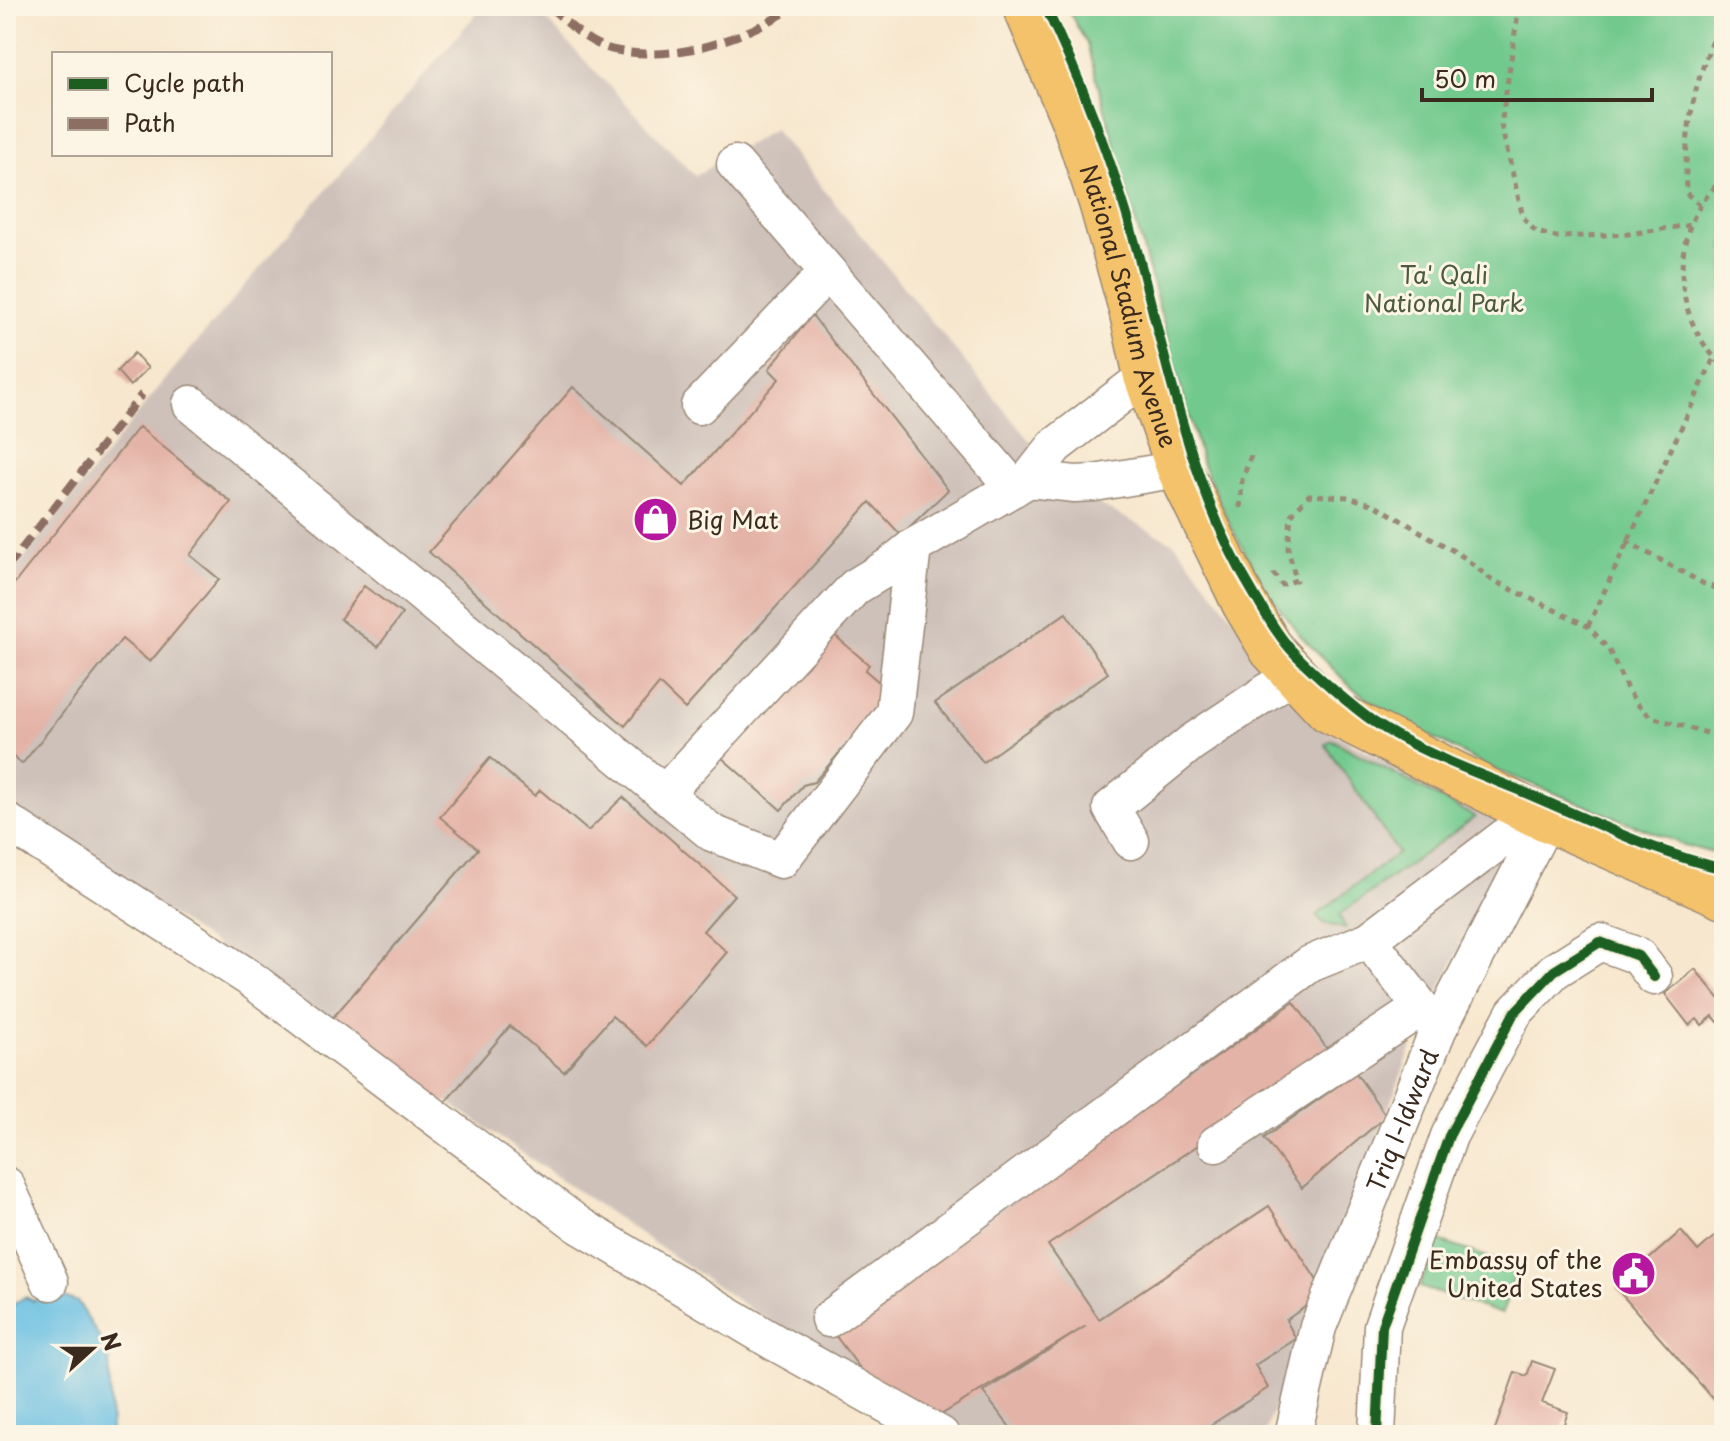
<svg xmlns="http://www.w3.org/2000/svg" width="1730" height="1441" viewBox="0 0 1730 1441" font-family="'Playpen Sans',sans-serif">
<rect width="100%" height="100%" fill="#fcf5e5"/>
<filter id="ink" filterUnits="userSpaceOnUse"><feTurbulence type="fractalNoise" baseFrequency=".0125" numOctaves="2"/><feDisplacementMap in="SourceGraphic" scale="16" xChannelSelector="R" yChannelSelector="G"/><feConvolveMatrix kernelMatrix="1 2 1 2 8 2 1 2 1" color-interpolation-filters="sRGB"/></filter>
<filter id="wash" filterUnits="userSpaceOnUse"><feTurbulence type="fractalNoise" baseFrequency=".006" numOctaves="4" result="noise"/><feDisplacementMap in="SourceGraphic" scale="32" xChannelSelector="R" yChannelSelector="G"/><feGaussianBlur stdDeviation="1.8" result="paint"/><feColorMatrix in="noise" values="0 0 0 0 0 0 0 0 0 0 0 0 0 0 0 0 0 1.4 0 .05"/><feComposite in="paint" operator="in"/></filter>
<g filter="url(#wash)">
<rect width="100%" height="100%" fill="#f7e7ce"/>
<path fill="#cec1ba" d="M 483,6 L 533,6 L 695,176 L 774,129 L 1069,489 L 1176,544 L 1314,723 L 1518,831 L 1414,1041 L 1264,1435 L 980,1435 L 939,1416 L 750,1309 L 330,1021 L 6,806 L 6,581 L 167,377 Z"/>
<path fill="#72c98e" stroke="#567a56" stroke-width="2" d="M 1066,6 L 1724,6 L 1724,856 L 1687,846 L 1484,765 L 1395,717 L 1352,688 L 1299,634 L 1267,591 L 1231,527 L 1201,460 L 1087,44 Z
M 1332,740 L 1475,817 L 1339,915 L 1346,929 L 1324,923 L 1316,915 L 1398,853 L 1325,744 Z
M 1436,1240 L 1517,1267 L 1502,1314 L 1420,1287 Z"/>
<path fill="#65bee3" stroke="#507480" stroke-width="2" d="M 50,1292 L 78,1302 L 109,1354 L 111,1435 L 6,1435 L 6,1309 L 25,1297 L 34,1301 Z"/>
<g id="blocks">
<path fill="#e4b3a7" d="M 812,315 L 948,490 L 901,535 L 870,502 L 685,709 L 659,684 L 625,726 L 429,552 L 573,387 L 684,486 L 779,379 L 769,369 Z
M 134,353 L 148,368 L 130,386 L 117,371 Z
M 139,427 L 231,502 L 190,555 L 219,579 L 150,662 L 122,639 L 22,764 L 6,751 L 6,594 Z
M 364,586 L 402,614 L 378,647 L 340,619 Z
M 1066,613 L 1108,673 L 983,762 L 935,703 Z
M 831,632 L 869,665 L 865,670 L 887,689 L 875,712 L 814,782 L 803,785 L 781,810 L 721,757 Z
M 490,758 L 535,796 L 540,790 L 588,831 L 623,797 L 734,895 L 703,931 L 727,952 L 647,1046 L 612,1016 L 564,1072 L 510,1026 L 436,1113 L 330,1021 L 478,849 L 440,817 Z
M 1695,969 L 1724,1004 L 1724,1017 L 1718,1022 L 1713,1016 L 1702,1025 L 1697,1019 L 1689,1025 L 1665,994 Z
M 1294,1002 L 1332,1056 L 1048,1245 L 1099,1319 L 1269,1206 L 1325,1293 L 1286,1320 L 1296,1339 L 1255,1365 L 1268,1388 L 1209,1426 L 1215,1435 L 1016,1435 L 983,1392 L 1086,1326 L 939,1416 L 865,1375 L 832,1331 Z
M 1356,1073 L 1386,1116 L 1302,1188 L 1264,1138 Z
M 1724,1228 L 1724,1411 L 1616,1288 L 1681,1231 L 1698,1251 Z
M 1532,1361 L 1555,1369 L 1542,1403 L 1568,1412 L 1560,1435 L 1493,1435 L 1515,1372 L 1527,1376 Z"/>
</g>
</g>
<g filter="url(#ink)">
<use href="#blocks" fill-opacity="0" stroke="#998876" stroke-width="2"/>
<g fill="none" stroke-linecap="round" stroke-linejoin="round">
<defs>
<g id="minor">
<path d="M 735,164 L 1014,488"/>
<path d="M 191,404 L 712,833 L 781,860 L 894,713 L 913,547 L 1029,479 L 1055,446 L 1146,376"/>
<path d="M 699,406 L 828,272"/>
<path d="M 1029,479 L 1075,484 L 1094,483 L 1179,469"/>
<path d="M 664,794 L 855,587 L 888,567 L 913,547"/>
<path d="M 6,821 L 248,977 L 579,1225 L 774,1342 L 941,1435"/>
<path d="M 1131,841 L 1111,808 L 1191,743 L 1294,674"/>
<path d="M 1369,940 L 1435,1025"/>
<path d="M 1216,1144 L 1421,1008"/>
<path d="M 6,1185 L 50,1282"/>
<path d="M 829,1319 L 1310,964 L 1369,940 L 1535,814"/>
<path id="s1" d="M 1293,1435 L 1318,1327 L 1438,1030 L 1547,819"/>
<path d="M 1377,1435 L 1382,1326 L 1449,1136 L 1514,1013 L 1554,971 L 1600,942 L 1638,956 L 1654,977"/>
</g>
<g id="major">
<path id="s2" d="M 1025,6 L 1075,124 L 1101,202 L 1131,309 L 1146,376 L 1179,469 L 1244,603 L 1272,650 L 1328,710 L 1535,814 L 1724,896"/>
</g>
</defs>
<use href="#minor" stroke="#998876" stroke-width="39"/>
<use href="#major" stroke="#998876" stroke-width="47"/>
<path stroke="#998876" stroke-width="5" stroke-dasharray="6 6" stroke-linecap="butt" d="M 1519,6 L 1501,125 L 1523,217 L 1536,232 L 1556,237 L 1628,234 L 1690,225
M 1724,177 C 1716,186 1706,196 1700,206 C 1669,255 1679,329 1724,366
M 1700,205 L 1686,193 C 1684,130 1694,75 1724,18
M 1240,508 L 1242,480 L 1253,450
M 1626,541 L 1704,584 L 1724,591
M 1273,573 L 1282,585 L 1296,580 L 1288,549 L 1291,515 L 1309,495 L 1348,497 L 1375,505 L 1462,556 L 1492,580 L 1588,626 L 1609,650 L 1627,689 L 1638,705 L 1651,717 L 1707,733 L 1724,735
M 1588,626 L 1714,358"/>
<use href="#minor" stroke="#fff" stroke-width="36"/>
<use href="#major" stroke="#f3c26a" stroke-width="44"/>
<path stroke="#8d6e63" stroke-width="8" stroke-dasharray="16 8" stroke-linecap="butt" d="M 549,6 C 567,23 589,45 614,50 C 677,63 743,39 796,6
M 6,569 L 142,394"/>
<defs>
<path id="cycleway" d="M 1045,6 C 1082,82 1112,161 1135,243 C 1168,363 1189,488 1255,596 C 1267,616 1279,638 1296,655 C 1316,675 1351,706 1374,722 C 1419,752 1472,771 1521,791 C 1588,819 1654,853 1724,869
M 1377,1435 L 1382,1326 L 1449,1136 L 1514,1013 L 1554,971 L 1600,942 L 1638,956 L 1654,977"/>
</defs>
<use href="#cycleway" stroke="#fcf5e5" stroke-width="15"/>
<use href="#cycleway" stroke="#1b5e20" stroke-width="10"/>
</g>
</g>
<defs>
<symbol id="shop-disc" viewBox="-11 -11 22 22"><circle r="9.5" fill="#b5179e" stroke="#fcf5e5"/><path d="M-5-2.5h2.3a2.7 3.5 0 0 1 5.4 0H5L5.5 6h-11ZM-1.5-2.5h3a1.5 2.3 0 0 0-3 0Z" fill="#fff"/></symbol>
<symbol id="civic-disc" viewBox="-11 -11 22 22"><circle r="9.5" fill="#b5179e" stroke="#fcf5e5"/><path d="M-.6-6.5H3V-4.5H.6V-3L4-1V1h2V6H-6V1h2V-1L-.6-3ZM-1.2 2.5V6h2.4V2.5Z" fill="#fff"/></symbol>
</defs>
<g fill-rule="evenodd">
<use href="#shop-disc" x="630" y="494" width="51" height="51"/>
<use href="#civic-disc" x="1608" y="1248" width="51" height="51"/>
</g>
<g text-anchor="middle" dominant-baseline="central" stroke-width="6" stroke-linejoin="round" paint-order="stroke">
<g font-size="24" fill="#4c5a40" stroke="#fcf5e5">
<text x="1444" y="274">Ta' Qali<tspan x="1444" dy="28">National Park</tspan></text>
</g>
<g font-size="24" fill="#3b2a1e" stroke="#fcf5e5">
<text stroke="none"><textPath href="#s2" startOffset="318">National Stadium Avenue</textPath></text>
<text stroke="none"><textPath href="#s1" startOffset="334">Triq l-Idward</textPath></text>
</g>
<g font-size="24" fill="#3b2a1e" stroke="#fcf5e5" text-anchor="start">
<text x="687" y="519">Big Mat</text>
<text x="1602" y="1259" text-anchor="end">Embassy of the<tspan x="1602" dy="28">United States</tspan></text>
</g>
</g>
<rect width="1730" height="1441" fill="none" stroke="#fcf5e5" stroke-width="32"/>
<rect x="52" y="52" width="280" height="104" fill="#fcf5e5" stroke="#afa495" stroke-width="2"/>
<rect x="68" y="78" width="40" height="12" fill="#1b5e20" stroke="#afa495" stroke-width="2"/>
<text x="124" y="92" font-size="24" fill="#3b2a1e">Cycle path</text>
<rect x="68" y="118" width="40" height="12" fill="#8d6e63" stroke="#afa495" stroke-width="2"/>
<text x="124" y="132" font-size="24" fill="#3b2a1e">Path</text>
<g transform="translate(92 1349) rotate(69)" stroke="#fcf5e5" stroke-width="6" paint-order="stroke">
<path d="M0-6L14 30L0 20L-14 30Z" fill="#3b2a1e"/>
<text y="-12" font-size="22" font-weight="bold" text-anchor="middle" fill="#3b2a1e">N</text>
</g>
<path d="M1422 88v12h230v-12" fill="none" stroke="#3b2a1e" stroke-width="4"/>
<text x="1434" y="88" font-size="24" fill="#3b2a1e" stroke="#fcf5e5" stroke-width="6" paint-order="stroke">50 m</text>
</svg>
